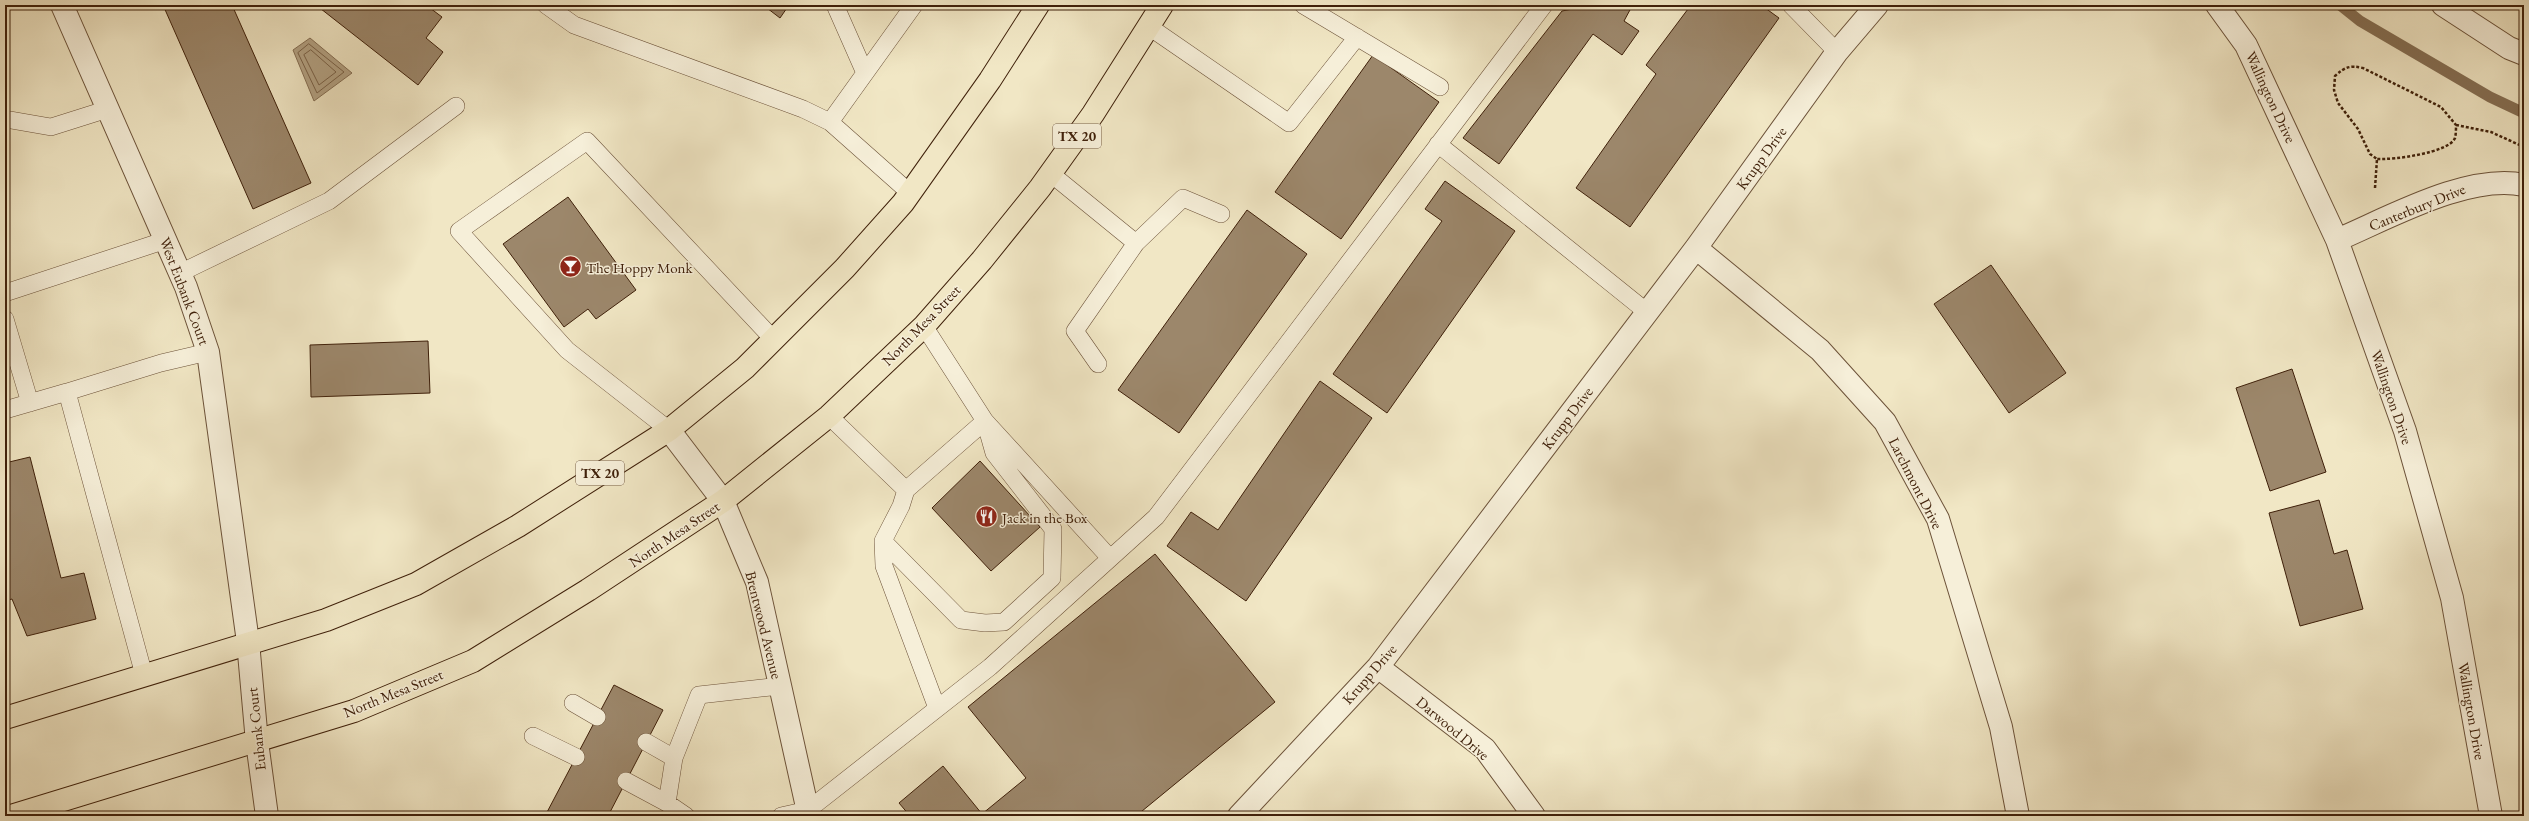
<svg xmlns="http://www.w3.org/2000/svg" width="2529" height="821" viewBox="0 0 2529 821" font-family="'EB Garamond',serif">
<rect width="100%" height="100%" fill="#f1e7c5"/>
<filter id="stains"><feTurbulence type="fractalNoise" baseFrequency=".005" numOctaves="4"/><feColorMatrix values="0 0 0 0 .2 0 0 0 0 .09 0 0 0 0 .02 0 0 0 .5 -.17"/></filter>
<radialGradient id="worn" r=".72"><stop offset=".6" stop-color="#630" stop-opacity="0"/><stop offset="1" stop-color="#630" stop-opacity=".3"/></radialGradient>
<path fill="#b4a385" stroke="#856f54" d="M 310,38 L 352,73 L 314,101 L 293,50 Z"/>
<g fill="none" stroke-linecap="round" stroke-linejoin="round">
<path stroke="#7a6248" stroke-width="1" d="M 309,44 L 344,72 L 317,93 L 298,53 Z
M 311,50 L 336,72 L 319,85 L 304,55 Z"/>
<path stroke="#856f54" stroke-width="11" d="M 2340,5 L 2360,21 L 2490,97 L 2524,113"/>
</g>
<path fill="#9c876b" stroke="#3f200a" d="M 163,5 L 232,5 L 311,183 L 253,209 Z
M 316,5 L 426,5 L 442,17 L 426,38 L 443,52 L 418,85 Z
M 763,5 L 789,5 L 780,18 Z
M 1594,5 L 1627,5 L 1631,8 L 1624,21 L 1639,31 L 1622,55 L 1593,34 L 1499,164 L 1463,138 L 1562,11 Z
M 1691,5 L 1761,5 L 1779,18 L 1630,227 L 1576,188 L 1656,74 L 1646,65 Z
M 1373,55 L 1439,102 L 1341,239 L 1275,192 Z
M 1445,181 L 1515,231 L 1387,413 L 1333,374 L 1442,221 L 1425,209 Z
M 568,197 L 636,290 L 596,319 L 588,309 L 564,327 L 503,244 Z
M 1247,210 L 1307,254 L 1179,433 L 1118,390 Z
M 1991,265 L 2066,373 L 2009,413 L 1934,304 Z
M 428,341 L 430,393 L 311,397 L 310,345 Z
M 2292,369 L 2326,472 L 2270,491 L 2236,388 Z
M 1320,381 L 1372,418 L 1246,601 L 1167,546 L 1191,512 L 1218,530 Z
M 30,457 L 61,578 L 84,573 L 96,619 L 27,636 L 12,599 L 5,601 L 5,463 Z
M 980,461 L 1040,527 L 991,571 L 932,508 Z
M 2319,500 L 2334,554 L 2347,550 L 2363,609 L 2300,626 L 2269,513 Z
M 1155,554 L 1275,702 L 1136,816 L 910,816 L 899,803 L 943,766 L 982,814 L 1026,778 L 968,707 Z
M 614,685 L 663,710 L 608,816 L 545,816 Z"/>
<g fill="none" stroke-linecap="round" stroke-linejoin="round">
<defs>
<path id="service" d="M 546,5 L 574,25 L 803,109 L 830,122 L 910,193
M 835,5 L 865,73
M 1303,5 L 1440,87
M 1791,5 L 1837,52
M 1148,26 L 1289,123 L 1357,37
M 5,119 L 51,127 L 108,109
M 830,122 L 914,5
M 1438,144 L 1647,312
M 1050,173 L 1136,243
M 180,273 L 329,201 L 456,106
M 5,293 L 166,240
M 5,319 L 30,403
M 924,326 L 985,421 L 1110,558
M 1098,364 L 1075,331 L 1136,243 L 1183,198 L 1221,214
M 67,392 L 161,363 L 208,352
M 5,410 L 67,392 L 144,675
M 829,416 L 906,490 L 901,506 L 883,541 L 884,566 L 937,708
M 669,430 L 567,350 L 459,231 L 587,141 L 774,340
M 883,541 L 961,620 L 985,623 L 1004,622 L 1052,578 L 1053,529 L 994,453 L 985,421 L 906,490
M 573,703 L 597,717
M 533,736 L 576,757
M 646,742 L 674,758
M 626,781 L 667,803
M 686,816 L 667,803 L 674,758 L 699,695 L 780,686
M 781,816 L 808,810 L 990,667 L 1156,517 L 1544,5"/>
<path id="minor" d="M 62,5 L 186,287 L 208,352 L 248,642 L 257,742 L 267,816
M 2217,5 L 2246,45 L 2337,240 L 2405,431 L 2452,598 L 2491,816
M 2443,5 L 2509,48 L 2524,54
M 2337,240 C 2389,218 2468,173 2524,185
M 1696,248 L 1820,350 L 1885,422 L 1938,519 L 2001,727 L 2018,816
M 1378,667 L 1485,749 L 1534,816
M 1239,816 L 1378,667 L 1696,248 L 1837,52 L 1877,5"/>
<path id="tertiary" d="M 669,430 L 723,501 L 757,582 L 809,816"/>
<path id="primary" d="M 5,718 L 326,620 L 416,584 L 518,526 L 669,430 L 745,368 L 845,268 L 903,203 L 990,80 L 1038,5
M 11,816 L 354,711 L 473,661 L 588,590 L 723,501 L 829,416 L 924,326 L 982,260 L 1040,188 L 1093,114 L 1162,5"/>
</defs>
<use href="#service" stroke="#6c5239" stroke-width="18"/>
<use href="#minor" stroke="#6c5239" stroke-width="24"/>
<use href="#tertiary" stroke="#6c5239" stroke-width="24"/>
<use href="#primary" stroke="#3f200a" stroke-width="24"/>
<path stroke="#3f200a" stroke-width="2.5" stroke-dasharray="3 2" stroke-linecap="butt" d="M 2456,125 L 2491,132 L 2524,147
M 2375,188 L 2377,159 L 2370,154 L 2358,129 L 2338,103 L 2334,90 L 2335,76 C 2345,67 2350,65 2363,68 L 2441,107 L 2456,125 C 2456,129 2456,134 2455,138 C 2449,153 2392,160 2377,159"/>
<use href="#service" stroke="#f6efd9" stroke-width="17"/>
<use href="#minor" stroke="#f6efd9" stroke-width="22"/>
<use href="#tertiary" stroke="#f6efd9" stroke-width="22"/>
<use href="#primary" stroke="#f1e7c5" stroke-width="22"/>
</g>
<defs>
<symbol id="bar-disc" viewBox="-11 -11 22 22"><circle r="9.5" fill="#8f2418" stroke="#f6efd9"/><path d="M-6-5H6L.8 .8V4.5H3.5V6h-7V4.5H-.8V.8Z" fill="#fff"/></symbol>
<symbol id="restaurant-disc" viewBox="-11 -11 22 22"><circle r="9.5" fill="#8f2418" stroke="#f6efd9"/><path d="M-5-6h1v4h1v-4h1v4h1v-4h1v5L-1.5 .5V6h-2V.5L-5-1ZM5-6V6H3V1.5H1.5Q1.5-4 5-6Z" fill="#fff"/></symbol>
</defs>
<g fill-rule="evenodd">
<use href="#bar-disc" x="558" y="254" width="25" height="25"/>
<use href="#restaurant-disc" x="974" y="504" width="25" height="25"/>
</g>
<g text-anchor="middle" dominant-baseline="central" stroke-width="3" stroke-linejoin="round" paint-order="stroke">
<g fill="#f6efd9" stroke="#765e48" stroke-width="1">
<rect x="1053" y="124" width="48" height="24" rx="3"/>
<rect x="576" y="461" width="48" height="24" rx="3"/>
</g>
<g font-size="14" font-weight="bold" fill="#3f200a">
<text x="1077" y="136">TX 20</text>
<text x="600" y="473">TX 20</text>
</g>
<g font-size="15" fill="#3f200a" stroke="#f6efd9">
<text transform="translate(2271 97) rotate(65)">Wallington Drive</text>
<text transform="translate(1761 158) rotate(-54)">Krupp Drive</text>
<text transform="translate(2417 207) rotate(-22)">Canterbury Drive</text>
<text transform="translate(185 291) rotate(69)">West Eubank Court</text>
<text transform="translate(921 325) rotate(-46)">North Mesa Street</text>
<text transform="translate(2392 397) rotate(71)">Wallington Drive</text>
<text transform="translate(1567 418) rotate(-53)">Krupp Drive</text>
<text transform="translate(1916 483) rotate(63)">Larchmont Drive</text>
<text transform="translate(674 534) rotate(-34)">North Mesa Street</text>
<text transform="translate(764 625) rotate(76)">Brentwood Avenue</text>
<text transform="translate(1369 674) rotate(-49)">Krupp Drive</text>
<text transform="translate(393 693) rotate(-22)">North Mesa Street</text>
<text transform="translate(2472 711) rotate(80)">Wallington Drive</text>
<text transform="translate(1453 728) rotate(40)">Darwood Drive</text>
<text transform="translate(256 729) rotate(-96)">Eubank Court</text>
</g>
<g font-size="15" fill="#3f200a" stroke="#f6efd9" text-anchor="start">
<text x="586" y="267">The Hoppy Monk</text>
<text x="1002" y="517">Jack in the Box</text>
</g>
</g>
<rect width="2529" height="821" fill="none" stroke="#f1e7c5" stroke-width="20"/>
<rect x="6" y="6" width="2517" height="809" fill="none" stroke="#3f200a" stroke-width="2"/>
<rect x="10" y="10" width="2509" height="801" fill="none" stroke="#3f200a"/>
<rect width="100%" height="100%" filter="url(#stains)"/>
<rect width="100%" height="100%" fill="url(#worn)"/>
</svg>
